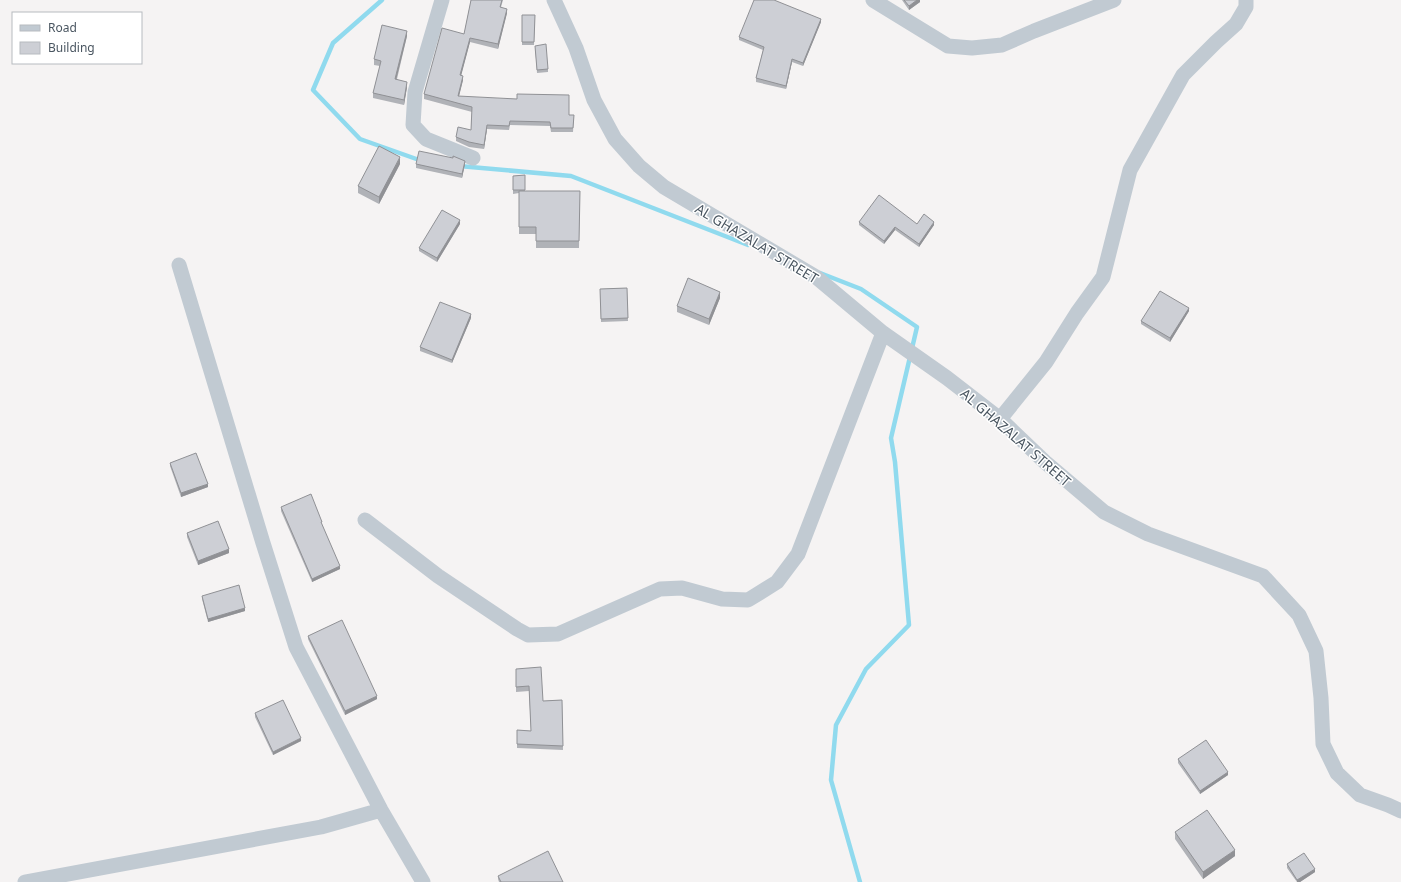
<svg xmlns="http://www.w3.org/2000/svg" width="1401" height="882" viewBox="0 0 1401 882" font-family="'Noto Sans',sans-serif">
<rect width="100%" height="100%" fill="#f5f3f3"/>
<g fill="none" stroke-linecap="round" stroke-linejoin="round">
<path stroke="#90daee" stroke-width="4.5" d="M 382,0 L 333,43 L 313,90 L 360,139 L 422,161
M 459,166 L 571,176 L 748,245
M 820,273 L 861,289 L 917,327 L 891,438 L 895,462 L 909,625 L 866,669 L 836,725 L 831,780 L 860,882"/>
<path stroke="#c1cad2" stroke-width="15" d="M 442,0 L 415,92 L 413,125 L 426,139 L 473,158
M 554,0 L 576,48 L 594,100 L 615,139 L 639,166 L 664,187 L 816,277 L 883,333 L 947,378 L 1000,419 L 1045,462 L 1104,512 L 1148,534 L 1263,576 L 1299,615 L 1316,651 L 1321,698 L 1323,744 L 1337,773 L 1360,795 L 1388,805 L 1401,811
M 873,0 L 948,46 L 972,48 L 1002,45 L 1034,31 L 1114,0
M 179,265 L 263,543 L 296,647 L 381,810 L 423,882
M 1000,419 L 1046,362 L 1077,313 L 1103,277 L 1130,170 L 1183,75 L 1216,42 L 1236,24 L 1246,7 L 1246,0
M 365,520 L 438,576 L 517,629 L 528,635 L 558,634 L 660,589 L 682,588 L 722,599 L 748,600 L 777,582 L 798,554 L 883,333
M 25,882 L 321,827 L 381,810"/>
</g>
<path fill="#b0b2b7" d="M 471,0 L 503,0 L 501,7 L 507,13 L 498,49 L 470,42 L 461,75 L 463,80 L 459,96 L 569,115 L 574,115 L 573,132 L 551,132 L 550,126 L 510,125 L 509,130 L 487,129 L 484,149 L 469,147 L 456,141 L 456,137 L 471,130 L 472,112 L 424,99 L 424,94 L 464,34 Z
M 902,0 L 920,0 L 920,2 L 909,10 Z
M 522,15 L 535,15 L 534,45 L 522,45 Z
M 821,22 L 803,66 L 792,62 L 786,89 L 756,82 L 756,78 L 763,50 L 739,40 L 739,37 Z
M 407,36 L 397,79 L 407,87 L 404,105 L 373,98 L 373,93 L 380,66 L 374,65 L 374,59 Z
M 535,46 L 548,69 L 548,72 L 537,73 Z
M 453,158 L 465,164 L 462,178 L 416,168 L 416,164 Z
M 400,164 L 379,204 L 358,193 L 358,186 Z
M 525,175 L 525,191 L 580,191 L 579,248 L 536,248 L 536,234 L 519,234 L 519,193 L 513,194 L 513,176 Z
M 859,222 L 917,224 L 934,225 L 919,247 L 895,230 L 884,244 L 859,225 Z
M 460,224 L 437,262 L 419,251 L 419,248 Z
M 627,288 L 628,321 L 601,322 L 600,289 Z
M 720,298 L 709,325 L 677,312 L 677,306 Z
M 1189,311 L 1170,342 L 1141,324 L 1141,321 Z
M 471,318 L 452,363 L 420,351 L 420,347 Z
M 170,463 L 208,487 L 181,497 L 170,466 Z
M 281,507 L 322,525 L 340,569 L 312,582 L 281,511 Z
M 187,533 L 229,553 L 198,565 L 187,537 Z
M 202,596 L 245,611 L 208,622 L 202,599 Z
M 308,636 L 377,699 L 345,715 L 308,639 Z
M 516,669 L 543,701 L 562,700 L 563,750 L 517,748 L 517,730 L 531,731 L 529,691 L 516,692 Z
M 255,713 L 301,741 L 273,755 L 255,717 Z
M 1178,759 L 1228,775 L 1200,794 L 1178,763 Z
M 1175,832 L 1235,856 L 1203,879 L 1175,839 Z
M 1287,864 L 1315,872 L 1300,882 L 1297,882 L 1287,868 Z
M 498,876 L 563,882 L 499,882 L 498,879 Z"/>
<path fill="#909195" d="M 917,0 L 920,0 L 920,2 L 909,10 L 909,6 Z
M 507,9 L 507,13 L 498,49 L 498,44 Z
M 821,19 L 821,22 L 803,66 L 803,63 Z
M 407,31 L 407,36 L 395,84 L 395,79 Z
M 470,38 L 470,42 L 460,80 L 460,75 Z
M 792,59 L 792,62 L 786,89 L 786,86 Z
M 463,76 L 463,80 L 458,100 L 458,96 Z
M 407,82 L 407,87 L 404,105 L 404,100 Z
M 487,125 L 487,129 L 484,149 L 484,145 Z
M 400,157 L 400,164 L 379,204 L 379,197 Z
M 465,161 L 465,164 L 462,178 L 462,174 Z
M 460,220 L 460,224 L 437,262 L 437,258 Z
M 934,222 L 934,225 L 919,247 L 919,244 Z
M 895,227 L 895,230 L 884,244 L 884,241 Z
M 720,292 L 720,298 L 709,325 L 709,319 Z
M 1189,308 L 1189,311 L 1170,342 L 1170,338 Z
M 471,314 L 471,318 L 452,363 L 452,360 Z
M 208,484 L 208,487 L 181,497 L 181,493 Z
M 229,549 L 229,553 L 198,565 L 198,561 Z
M 340,566 L 340,569 L 312,582 L 312,579 Z
M 245,608 L 245,611 L 208,622 L 208,619 Z
M 377,696 L 377,699 L 345,715 L 345,711 Z
M 301,738 L 301,741 L 273,755 L 273,752 Z
M 1228,772 L 1228,775 L 1200,794 L 1200,791 Z
M 1235,850 L 1235,856 L 1203,879 L 1203,872 Z
M 1315,869 L 1315,872 L 1300,882 L 1297,882 L 1297,880 Z"/>
<path fill="#cdcfd5" stroke="#909195" d="M 471,0 L 502,0 L 500,7 L 507,9 L 498,44 L 470,38 L 460,75 L 463,76 L 458,96 L 517,99 L 517,94 L 569,95 L 569,115 L 574,115 L 573,128 L 551,128 L 550,122 L 510,121 L 509,126 L 487,125 L 484,145 L 469,142 L 456,137 L 458,127 L 471,130 L 472,107 L 424,94 L 442,28 L 464,34 Z
M 754,0 L 774,0 L 821,19 L 803,63 L 792,59 L 786,86 L 756,78 L 764,47 L 739,37 Z
M 904,0 L 917,0 L 909,6 Z
M 522,15 L 535,15 L 534,42 L 522,42 Z
M 382,25 L 407,31 L 395,79 L 407,82 L 404,100 L 373,93 L 381,61 L 374,59 Z
M 546,44 L 548,69 L 537,70 L 535,46 Z
M 379,146 L 400,157 L 379,197 L 358,186 Z
M 419,151 L 453,158 L 453,156 L 465,161 L 462,174 L 416,164 Z
M 525,175 L 525,190 L 513,190 L 513,176 Z
M 519,191 L 580,191 L 579,241 L 536,241 L 536,227 L 519,227 Z
M 879,195 L 917,224 L 924,214 L 934,222 L 919,244 L 895,227 L 884,241 L 859,222 Z
M 442,210 L 460,220 L 437,258 L 419,248 Z
M 688,278 L 720,292 L 709,319 L 677,306 Z
M 627,288 L 628,318 L 601,319 L 600,289 Z
M 1160,291 L 1189,308 L 1170,338 L 1141,321 Z
M 440,302 L 471,314 L 452,360 L 420,347 Z
M 196,453 L 208,484 L 181,493 L 170,463 Z
M 311,494 L 322,522 L 321,522 L 340,566 L 312,579 L 281,507 Z
M 218,521 L 229,549 L 198,561 L 187,533 Z
M 239,585 L 245,608 L 208,619 L 202,596 Z
M 342,620 L 377,696 L 345,711 L 308,636 Z
M 541,667 L 543,701 L 562,700 L 563,746 L 517,744 L 517,730 L 531,731 L 529,686 L 516,687 L 516,669 Z
M 283,700 L 301,738 L 273,752 L 255,713 Z
M 1206,740 L 1228,772 L 1200,791 L 1178,759 Z
M 1207,810 L 1235,850 L 1203,872 L 1175,832 Z
M 548,851 L 563,882 L 501,882 L 498,876 Z
M 1304,853 L 1315,869 L 1297,880 L 1287,864 Z"/>
<g text-anchor="middle" dominant-baseline="central" stroke-width="3" stroke-linejoin="round" paint-order="stroke">
<g font-size="14" fill="#4a5661" stroke="#fff">
<text transform="translate(757 243) rotate(31)">AL GHAZALAT STREET</text>
<text transform="translate(1016 437) rotate(41)">AL GHAZALAT STREET</text>
</g>
</g>
<rect x="12" y="12" width="130" height="52" fill="#ffffff" stroke="#b7bbc0"/>
<rect x="20" y="25" width="20" height="6" fill="#c1cad2" stroke="#b7bbc0"/>
<text x="48" y="32" font-size="12" fill="#4a5661">Road</text>
<rect x="20" y="42" width="20" height="12" fill="#cdcfd5" stroke="#b7bbc0"/>
<text x="48" y="52" font-size="12" fill="#4a5661">Building</text>
</svg>
